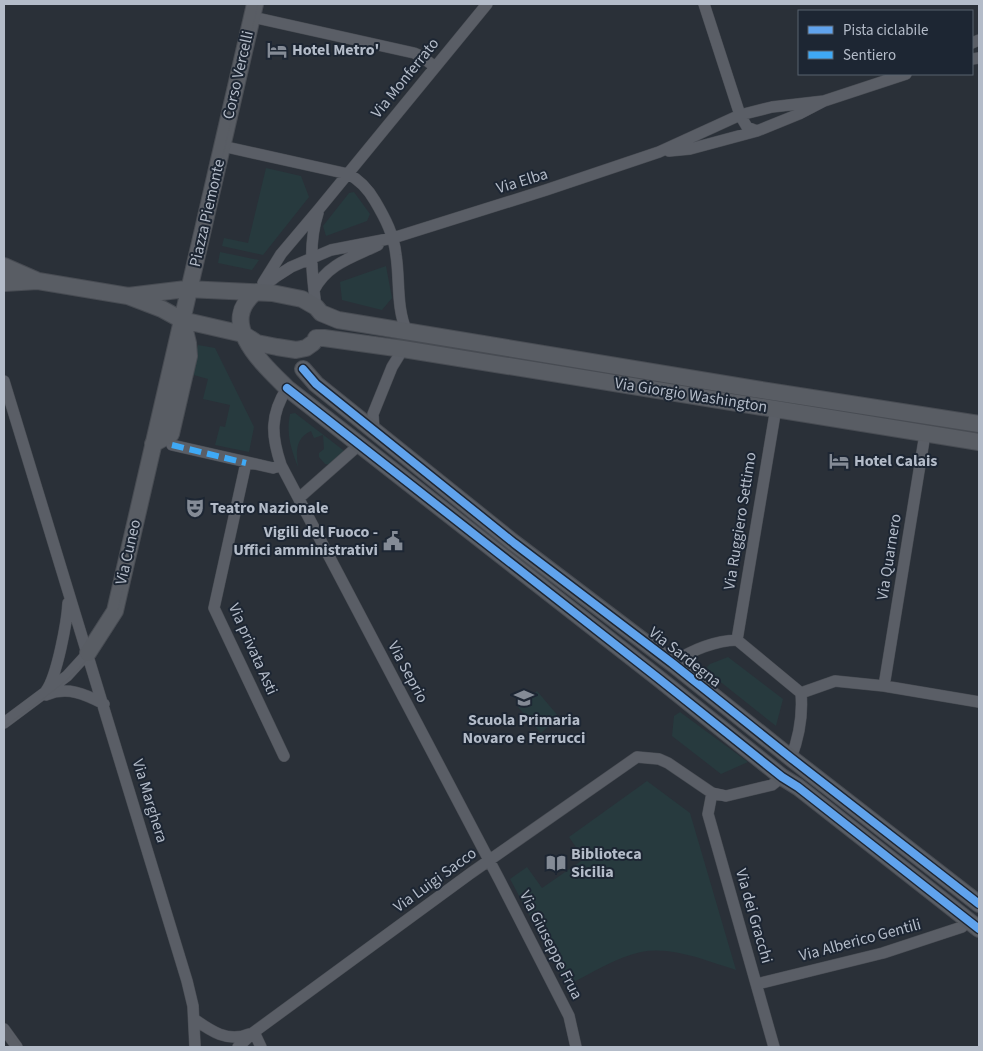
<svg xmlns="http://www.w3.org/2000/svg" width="983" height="1051" viewBox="0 0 983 1051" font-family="'Source Sans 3',sans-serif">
<rect width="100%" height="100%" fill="#2a3038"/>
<path fill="#273a3e" d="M 266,168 L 301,176 L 309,197 L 263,255 L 222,246 L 224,238 L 248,243 Z
M 354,192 L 370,214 L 367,221 L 326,236 L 323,226 L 349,193 Z
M 220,252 L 259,260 L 252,270 L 218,263 Z
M 386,266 L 392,298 L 382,310 L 342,300 L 340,282 Z
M 198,345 L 215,348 L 254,427 L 249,452 L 215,445 L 220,426 L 225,427 L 230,405 L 203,399 L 208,379 L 190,374 Z
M 295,413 L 343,450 L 345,452 L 331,465 L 325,464 L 319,457 L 319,453 L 324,449 L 323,435 L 314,438 L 311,431 C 295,438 296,453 298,467 C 291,449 286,434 290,414 Z
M 728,657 L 783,699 L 776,726 L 708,672 L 707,667 L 710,664 Z
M 537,691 L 559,717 L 541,733 L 518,707 Z
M 680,712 L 748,762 L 721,774 L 672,736 L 674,716 Z
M 647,781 L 690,813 L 736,970 C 706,961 673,946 641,952 C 616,957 591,974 567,985 L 510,879 L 527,867 L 542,888 L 584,859 L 569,837 Z"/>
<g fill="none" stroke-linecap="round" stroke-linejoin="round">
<defs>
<path id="street" d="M 704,4 L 740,115 L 747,127 L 757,131
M 252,17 L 414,53 L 421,56 L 435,67
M 972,43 L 979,40
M 972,59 L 979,58
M 222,146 L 348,174 C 360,180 368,189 375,201 C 385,218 394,235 396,255 C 400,280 396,308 407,332
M 669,151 L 690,149 L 757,131 L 799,114 L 824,101 L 906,74
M 263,283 L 281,254 L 319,209 L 487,4
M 314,290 C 327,264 353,257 378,245
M 256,292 L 277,276 L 291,267 L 331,250 L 393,238 L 546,190 L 659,152 L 740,115 L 772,107 L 824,101
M 316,307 C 312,275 308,244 318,213
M 4,381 L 187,981 L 193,1006 L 195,1047
M 287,388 C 270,415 271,435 281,465 L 500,881 L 569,1016 L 576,1047
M 374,431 L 373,414 L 392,367 L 403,349
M 172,445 L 273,468 L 281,465
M 246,463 L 214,608 L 284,756
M 299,498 L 359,445
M 737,640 L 776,408
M 672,663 C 692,650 713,641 737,640 L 801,693 C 803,716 799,737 791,758
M 884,686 L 925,434
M 46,691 C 57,676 67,622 68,603
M 801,693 L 835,681 L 884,686 L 979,702
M 46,695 C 67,686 85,694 104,704
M 4,723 L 67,676 L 88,653
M 712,793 L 708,814 L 774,1047
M 757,984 L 883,953 L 962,927 L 968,920
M 194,1019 C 211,1031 228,1043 249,1034
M 4,1029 L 17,1047
M 254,1032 L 261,1047
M 238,1047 L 254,1032 L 471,873 L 637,757 L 659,759 L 668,763 L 712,793 L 726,796 L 772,785 L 782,777"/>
<path id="secondary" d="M 4,266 L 36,280
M 4,283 L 38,281 L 128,296 L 162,309 L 182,320 L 243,334 L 257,343 L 277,347 L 296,350 L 306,348 L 313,343
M 256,292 C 216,323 264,365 287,388 L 658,678 L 782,777 L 798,787 L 979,929
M 128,296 L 186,289 L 272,293 L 302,299 L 316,307 L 321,313 L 338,320 L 755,389 L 979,424
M 316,338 L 324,338 L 403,349 L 979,442
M 303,369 L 316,384 L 514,543 L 672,663 L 791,758 L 979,904
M 153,444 L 171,434 L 189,356 L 188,343 L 183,322
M 88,653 L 115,611 L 255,4"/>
</defs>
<use href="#street" stroke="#484c53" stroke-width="12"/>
<use href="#secondary" stroke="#484c53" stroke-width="18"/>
<use href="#street" stroke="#5a5e66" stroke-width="11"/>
<use href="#secondary" stroke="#595d64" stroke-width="16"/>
<path stroke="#595d64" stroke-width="1" d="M 4,727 C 53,691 93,668 118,610 L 258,4
M 4,1023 L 21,1047"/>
<path stroke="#3fa9f5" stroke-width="6" stroke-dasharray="12 6" stroke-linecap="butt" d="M 172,445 L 246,463"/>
<defs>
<path id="cycleway" d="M 303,369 L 316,384 L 514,543 L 672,663 L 791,758 L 979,904
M 287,388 L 658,678 L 782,777 L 798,787 L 979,929"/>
</defs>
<use href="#cycleway" stroke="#1d2633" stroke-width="11"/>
<use href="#cycleway" stroke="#60a3ed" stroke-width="8"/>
</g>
<defs>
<symbol id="hotel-bare" viewBox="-9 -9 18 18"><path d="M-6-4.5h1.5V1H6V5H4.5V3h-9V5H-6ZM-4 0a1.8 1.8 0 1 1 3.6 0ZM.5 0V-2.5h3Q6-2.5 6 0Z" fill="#848b96" stroke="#1d2633" stroke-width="2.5" paint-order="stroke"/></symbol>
<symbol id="theatre-bare" viewBox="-9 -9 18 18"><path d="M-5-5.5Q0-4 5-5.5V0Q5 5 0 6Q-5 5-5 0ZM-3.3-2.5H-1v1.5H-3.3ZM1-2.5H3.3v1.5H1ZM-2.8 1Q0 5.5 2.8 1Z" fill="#848b96" stroke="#1d2633" stroke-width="2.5" paint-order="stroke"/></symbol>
<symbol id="civic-bare" viewBox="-9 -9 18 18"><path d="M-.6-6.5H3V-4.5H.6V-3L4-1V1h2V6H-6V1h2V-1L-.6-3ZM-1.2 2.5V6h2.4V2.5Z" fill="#848b96" stroke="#1d2633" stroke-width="2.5" paint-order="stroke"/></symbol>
<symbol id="school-bare" viewBox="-9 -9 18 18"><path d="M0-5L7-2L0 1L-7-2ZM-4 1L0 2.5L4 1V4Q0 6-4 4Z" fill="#848b96" stroke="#1d2633" stroke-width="2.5" paint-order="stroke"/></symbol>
<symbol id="library-bare" viewBox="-9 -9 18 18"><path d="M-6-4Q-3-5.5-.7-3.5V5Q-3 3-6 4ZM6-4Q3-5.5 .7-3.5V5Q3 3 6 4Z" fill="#848b96" stroke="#1d2633" stroke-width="2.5" paint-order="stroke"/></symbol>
</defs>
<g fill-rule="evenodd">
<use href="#hotel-bare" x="263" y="36" width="28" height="28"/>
<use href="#hotel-bare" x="825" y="447" width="28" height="28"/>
<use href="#theatre-bare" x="181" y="494" width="28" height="28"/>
<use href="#civic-bare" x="379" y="527" width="28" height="28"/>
<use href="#school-bare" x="510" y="684" width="28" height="28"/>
<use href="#library-bare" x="542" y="849" width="28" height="28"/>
</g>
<g text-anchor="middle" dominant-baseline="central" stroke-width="4" stroke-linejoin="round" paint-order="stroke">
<g font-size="16" font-weight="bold" fill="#b4bcc9" stroke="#1d2633" text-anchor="start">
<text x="292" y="50">Hotel Metro'</text>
<text x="854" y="461">Hotel Calais</text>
<text x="210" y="508">Teatro Nazionale</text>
<text x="378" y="532" text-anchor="end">Vigili del Fuoco -<tspan x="378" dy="18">Uffici amministrativi</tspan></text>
<text x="524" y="720" text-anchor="middle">Scuola Primaria<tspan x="524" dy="18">Novaro e Ferrucci</tspan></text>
<text x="571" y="854">Biblioteca<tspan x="571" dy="18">Sicilia</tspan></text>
</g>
<g font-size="16" fill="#b4bcc9" stroke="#1d2633">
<text transform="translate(238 75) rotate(-77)">Corso Vercelli</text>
<text transform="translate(405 78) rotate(-51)">Via Monferrato</text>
<text transform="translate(522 181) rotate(-17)">Via Elba</text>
<text transform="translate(207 213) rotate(-77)">Piazza Piemonte</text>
<text transform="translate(691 395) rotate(9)">Via Giorgio Washington</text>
<text transform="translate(740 521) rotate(-81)">Via Ruggiero Settimo</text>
<text transform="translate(128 552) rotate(-77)">Via Cuneo</text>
<text transform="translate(889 557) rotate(-81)">Via Quarnero</text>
<text transform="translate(253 649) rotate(66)">Via privata Asti</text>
<text transform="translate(685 657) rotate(38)">Via Sardegna</text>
<text transform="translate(408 672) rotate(62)">Via Seprio</text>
<text transform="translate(150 801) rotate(73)">Via Marghera</text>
<text transform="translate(435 880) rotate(-36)">Via Luigi Sacco</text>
<text transform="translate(754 916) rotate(74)">Via dei Gracchi</text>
<text transform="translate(860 940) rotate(-15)">Via Alberico Gentili</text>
<text transform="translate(551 945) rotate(63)">Via Giuseppe Frua</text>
</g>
</g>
<rect width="983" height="1051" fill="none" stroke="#b4bcc9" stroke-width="10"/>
<rect x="798" y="10" width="175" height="65" fill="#1d2633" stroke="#59626f"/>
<rect x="808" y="26" width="25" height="8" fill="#60a3ed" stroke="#59626f"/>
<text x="843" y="35" font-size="15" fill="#b4bcc9">Pista ciclabile</text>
<rect x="808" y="51" width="25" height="8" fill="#3fa9f5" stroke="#59626f"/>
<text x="843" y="60" font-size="15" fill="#b4bcc9">Sentiero</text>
</svg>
